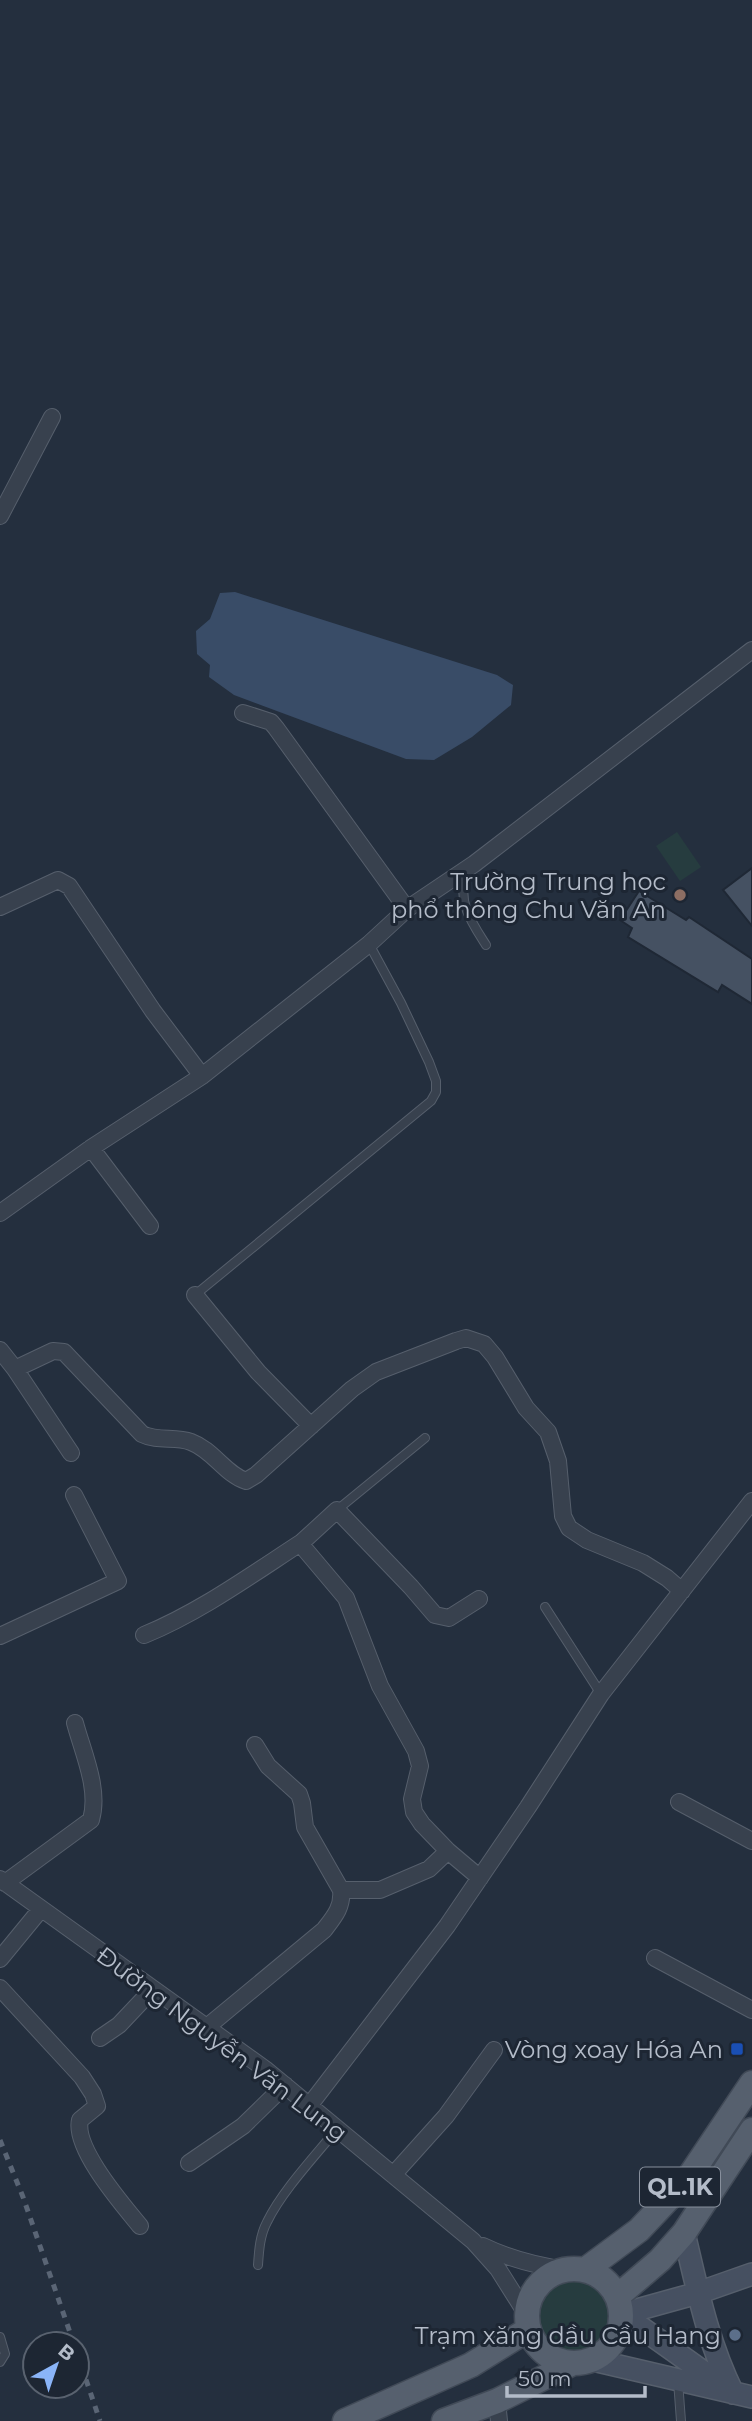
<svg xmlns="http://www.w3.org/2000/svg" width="752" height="2421" viewBox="0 0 752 2421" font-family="Montserrat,sans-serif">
<rect width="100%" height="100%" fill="#242f3e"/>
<path fill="#263c3f" d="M 677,832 L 701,867 L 680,881 L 656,846 Z
M539 2317a36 36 0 1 1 72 0a36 36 0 1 1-72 0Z"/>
<path fill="#394c67" d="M 235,592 L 497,675 L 513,685 L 511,705 L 472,737 L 434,760 L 406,759 L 234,695 L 209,677 L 210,665 L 197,654 L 196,631 L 210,619 L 220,593 Z"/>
<path fill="#455162" stroke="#1f2835" stroke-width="2" d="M 752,868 L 752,926 L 723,890 Z
M 639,891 L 686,920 L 689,917 L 752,959 L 752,1004 L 722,985 L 718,992 L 628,937 L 632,928 L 620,920 Z"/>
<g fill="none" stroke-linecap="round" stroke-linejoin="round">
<defs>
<path id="lane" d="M 469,873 C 454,898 472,923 486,945
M 195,1295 L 431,1101 L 436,1092 L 436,1081 L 429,1062 L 401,1003 L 369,944
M 337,1510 L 425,1438
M 545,1607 L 601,1694
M 258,2265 C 259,2250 260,2235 267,2222 C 282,2191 315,2156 337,2129
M 0,2337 L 5,2354 L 0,2362
M 678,2381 L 681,2421"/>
<path id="street" d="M 0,516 L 52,417
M 243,713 L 271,722 L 276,728 L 407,909
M 0,907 L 58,880 L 69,886 L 153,1011 L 202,1076
M 91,1148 L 150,1226
M 0,1213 L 91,1148 L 202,1076 L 369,944 L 407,909 L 474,864 L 752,650
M 195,1295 L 258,1372 L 311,1426
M 0,1350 L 15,1369 L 53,1351 L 64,1352 L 142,1434 C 158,1442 175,1436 191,1442 C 213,1450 225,1474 246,1481 L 256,1475 L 352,1389 L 376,1372 L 456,1341 L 466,1338 L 484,1344 L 495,1357 L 526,1408 L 548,1432 L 558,1461 L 563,1516 L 569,1528 L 587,1540 L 643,1563 L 667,1578 L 682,1591
M 15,1369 L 71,1453
M 479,1599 L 449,1618 L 435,1615 L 411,1587 L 337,1510 L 302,1542 L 303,1547 L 346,1598 L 380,1686 L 416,1751 L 420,1766 L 412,1799 L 414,1812 L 422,1824 L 448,1851 L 480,1878
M 144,1635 C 200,1612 251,1575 302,1542
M 0,1636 L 118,1581 L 74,1495
M 679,1802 L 752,1841
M 0,1879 L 265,2069 L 473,2241 L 498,2269 L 527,2315
M 5,1883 L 91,1820 C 100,1789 83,1753 75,1723
M 341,1890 L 380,1890 L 429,1869 L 448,1851
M 655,1958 L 752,2010
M 0,1959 L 41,1909
M 0,1988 L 82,2077 L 93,2094 L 97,2106 L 80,2120 C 73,2148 123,2205 140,2226
M 207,2027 L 324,1930 C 334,1917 343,1907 341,1890 L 305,1827 L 302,1803 L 299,1794 L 268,1766 L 255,1745
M 100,2038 L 119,2025 L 153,1989
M 309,2106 L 447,1926 L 528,1807 L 601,1694 L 752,1501
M 189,2163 L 243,2126 L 285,2085
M 393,2175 L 446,2116 L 494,2050
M 483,2246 C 510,2259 537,2266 567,2270
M 497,2401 L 499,2421"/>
<path id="secondary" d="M 684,2233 C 697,2288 708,2343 733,2393
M 622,2314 L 698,2293 L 752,2274
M 622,2314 L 726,2388
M 593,2360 L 752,2397"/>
<path id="primary" d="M527 2316a47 47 0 1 1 94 0a47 47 0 1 1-94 0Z
M 585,2270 L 639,2230 L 689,2177 L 752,2083
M 618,2296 L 660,2260 L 684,2233 L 752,2130
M 345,2421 L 471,2365 L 529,2329
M 444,2421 L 497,2401 L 571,2364"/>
</defs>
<use href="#lane" stroke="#565f6c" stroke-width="10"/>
<use href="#street" stroke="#565f6c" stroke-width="18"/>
<use href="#secondary" stroke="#565f6c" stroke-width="24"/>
<use href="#primary" stroke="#414a57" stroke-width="27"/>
<use href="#lane" stroke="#38414e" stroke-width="8"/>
<use href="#street" stroke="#38414e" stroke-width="16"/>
<use href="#secondary" stroke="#465061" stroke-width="21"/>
<use href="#primary" stroke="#56606e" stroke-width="24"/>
<path stroke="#5a6575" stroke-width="5" stroke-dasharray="7 7" stroke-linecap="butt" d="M 0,2140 L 23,2197 L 74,2344
M 77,2353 L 100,2421"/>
</g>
<circle fill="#8d6e63" stroke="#1d2633" stroke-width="2.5" cx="680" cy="895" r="7"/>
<rect fill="#1a4fb4" stroke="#1d2633" stroke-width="2.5" x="730" y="2042" width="14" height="14" rx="3.5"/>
<circle fill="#5c6f8a" stroke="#1d2633" stroke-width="2.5" cx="735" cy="2335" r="7"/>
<g text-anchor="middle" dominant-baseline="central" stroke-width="6" stroke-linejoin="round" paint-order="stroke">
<rect fill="#1d2633" stroke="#878f9c" stroke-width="2" x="640" y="2167.5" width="80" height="39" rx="5"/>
<g font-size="23" font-weight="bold" fill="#b4bcc9">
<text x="680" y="2187">QL.1K</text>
</g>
<g font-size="24" fill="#b4bcc9" stroke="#1d2633" text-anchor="end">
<text x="666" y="881">Trường Trung học<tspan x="666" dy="28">phổ thông Chu Văn An</tspan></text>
<text x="723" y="2049">Vòng xoay Hóa An</text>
<text x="721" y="2335">Trạm xăng dầu Cầu Hang</text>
</g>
<g font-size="24" fill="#b4bcc9" stroke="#1d2633">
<text transform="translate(222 2044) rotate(37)">Đường Nguyễn Văn Lung</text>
</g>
</g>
<g transform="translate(56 2365) rotate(40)"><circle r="33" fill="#1d2633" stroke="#59626f" stroke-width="2"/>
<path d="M0-5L12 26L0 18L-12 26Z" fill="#8ab4f8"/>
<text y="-10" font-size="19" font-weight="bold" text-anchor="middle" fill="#b4bcc9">B</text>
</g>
<path d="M507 2386v10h138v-10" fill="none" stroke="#b4bcc9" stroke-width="3.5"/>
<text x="518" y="2386" font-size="21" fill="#b4bcc9" stroke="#1d2633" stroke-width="5" paint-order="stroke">50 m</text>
</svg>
